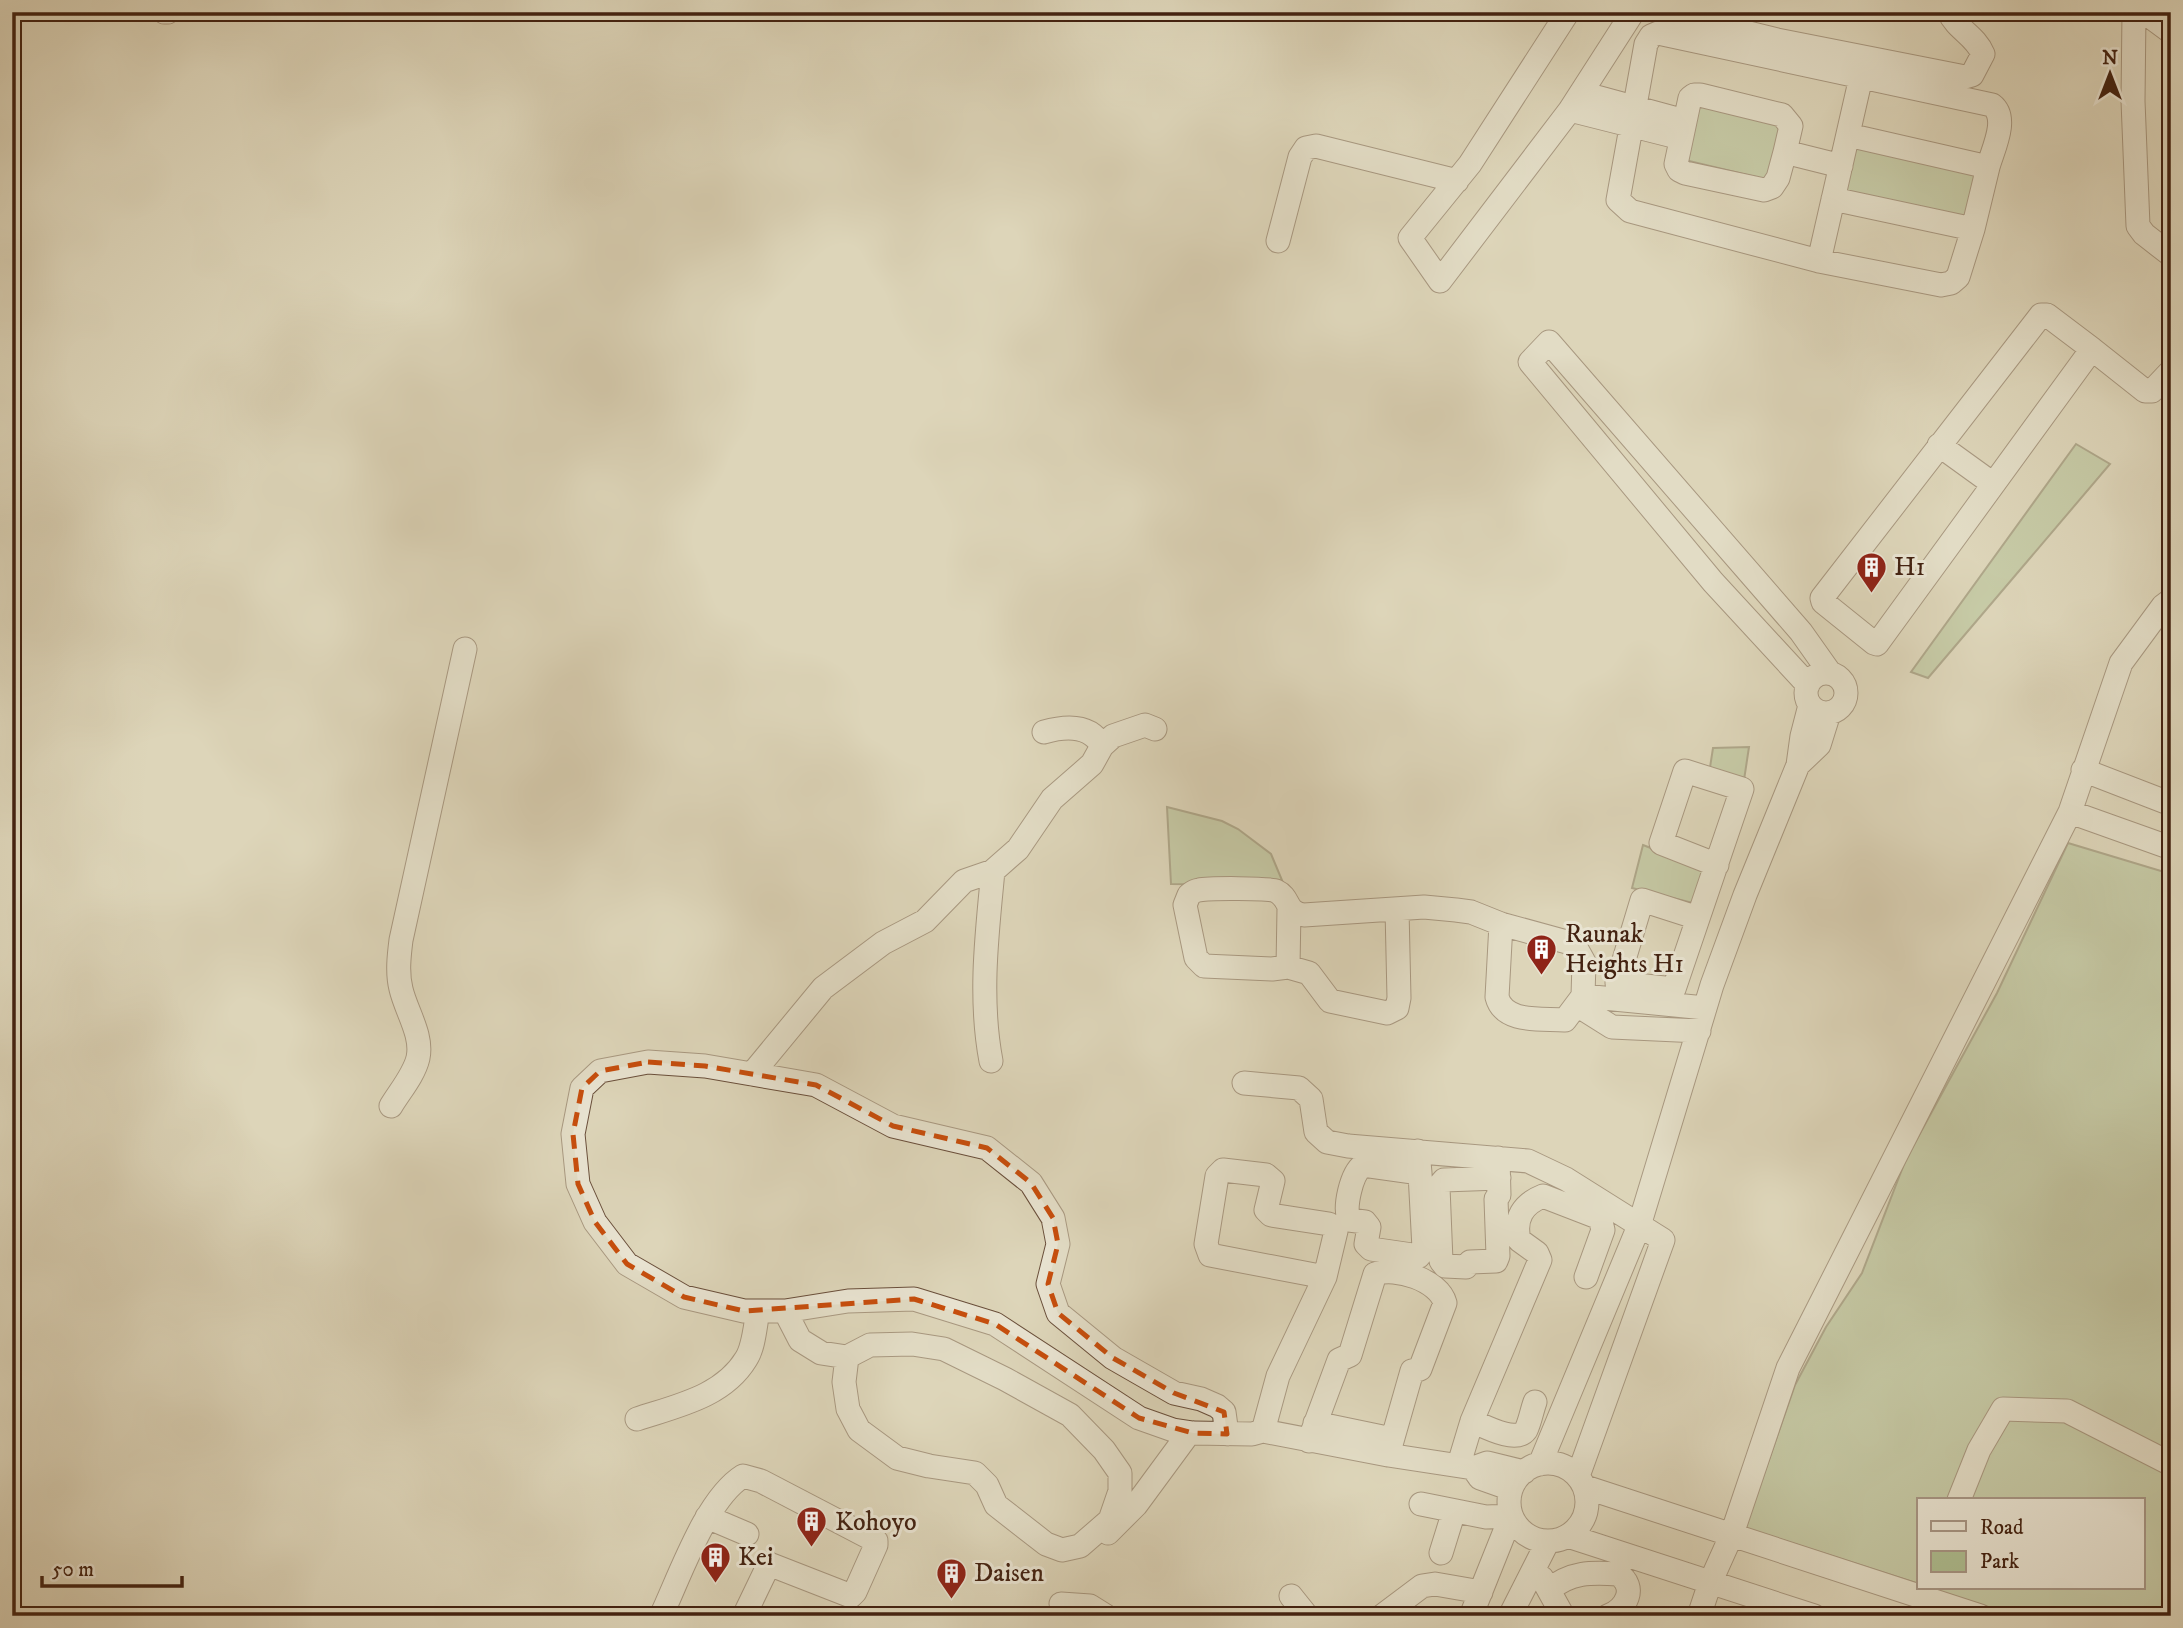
<svg xmlns="http://www.w3.org/2000/svg" width="2183" height="1628" viewBox="0 0 2183 1628" font-family="'IM FELL DW Pica',serif">
<rect width="100%" height="100%" fill="#ddd5b9"/>
<filter id="stains"><feTurbulence type="fractalNoise" baseFrequency=".00286" numOctaves="4"/><feColorMatrix values="0 0 0 0 .2 0 0 0 0 .09 0 0 0 0 .02 0 0 0 .5 -.17"/></filter>
<radialGradient id="worn" r=".72"><stop offset=".6" stop-color="#630" stop-opacity="0"/><stop offset="1" stop-color="#630" stop-opacity=".3"/></radialGradient>
<path fill="#aebe91" stroke="#787051" stroke-width="2" d="M 1697,102 L 1786,122 L 1772,181 L 1685,160 Z
M 1856,143 L 1976,172 L 1965,216 L 1845,193 Z
M 2076,444 L 2110,464 L 1928,678 L 1911,672 Z
M 1749,747 L 1744,780 L 1709,774 L 1713,748 Z
M 1167,807 L 1222,821 L 1238,829 L 1271,854 L 1284,885 L 1171,884 Z
M 2068,843 L 2171,874 L 2171,1616 L 2016,1616 L 1929,1588 L 2143,1588 L 2143,1500 L 1919,1500 L 1919,1584 L 1745,1528 L 1795,1385 L 1826,1327 L 1862,1273 L 1906,1159 L 1997,993 Z
M 1643,845 L 1707,870 L 1697,904 L 1632,888 Z"/>
<g fill="none" stroke-linecap="round" stroke-linejoin="round">
<defs>
<path id="minor" d="M 164,12 L 168,12
M 1568,12 L 1470,164 L 1410,238 L 1440,281 L 1570,110 L 1633,12
M 1663,12 L 1777,40 L 1965,77 L 1972,75 L 1983,54 C 1975,35 1957,30 1949,12
M 2134,12 L 2133,101 L 2138,226 L 2144,234 L 2171,255
M 2144,12 L 2171,32
M 1582,93 L 1685,121
M 1570,110 L 1681,138
M 1848,135 L 1988,167 L 1973,229 L 1958,277 L 1951,283 L 1941,285 L 1819,261 L 1630,211 L 1618,200 L 1646,44 L 1651,36 L 1658,33 L 1992,105 C 2009,118 1993,149 1988,167
M 1785,152 L 1778,178 L 1772,187 L 1764,190 L 1685,173 L 1679,170 L 1676,164 L 1690,98 L 1694,95 L 1700,95 L 1782,115 L 1791,126 L 1785,152 L 1841,166
M 1833,199 L 1973,229
M 1278,241 L 1300,157 L 1306,148 L 1316,146 L 1457,181
M 1819,261 L 1861,77
M 2092,349 L 2047,315 L 2041,315 L 1822,598 L 1823,602 L 1874,643 L 1877,644 L 2092,349 L 2145,391 L 2152,391 L 2171,371
M 1939,445 L 1993,484
M1806 693a20 20 0 1 1 40 0a20 20 0 1 1-40 0Z
M 1808,685 L 1713,582 L 1530,362 L 1549,342 L 1801,632 L 1830,673
M 1044,732 C 1065,726 1090,724 1102,746
M 1798,765 L 1819,745 L 1829,713
M 2083,770 L 2171,804
M 2070,812 L 2171,848
M 1397,909 L 1399,998 L 1397,1008 L 1387,1013 L 1330,1001 L 1309,973 L 1288,967 L 1272,969 L 1204,966 L 1196,958 L 1185,905 L 1189,895 C 1193,892 1193,891 1199,890 C 1209,888 1268,888 1276,891 C 1291,898 1284,912 1304,915 L 1424,907 L 1456,910 L 1471,912 L 1501,924 L 1574,944 L 1584,962 L 1583,996 L 1565,1020 C 1542,1018 1504,1024 1497,997 L 1501,924
M 1698,918 L 1642,900 L 1617,983 L 1674,989 L 1742,789 L 1685,771 L 1661,843 L 1717,865
M 1288,967 L 1289,909
M 1583,996 L 1705,1008
M 1577,1005 L 1612,1027 L 1699,1031
M 991,1061 C 979,998 987,933 993,871
M 752,1074 L 823,988 L 883,943 L 925,921 L 964,881 L 993,871 L 1018,849 L 1052,799 L 1092,764 L 1102,746 L 1113,736 L 1145,725 L 1155,729
M 1244,1083 L 1299,1088 L 1311,1099 L 1316,1132 L 1327,1142 L 1348,1146 L 1528,1161 L 1566,1179 L 1663,1240 L 1578,1476
M 391,1106 C 400,1091 414,1075 418,1058 C 423,1035 406,1011 401,989 C 397,973 399,956 401,940 L 465,649
M 1418,1151 L 1420,1173 L 1424,1249 L 1419,1256 L 1371,1249 L 1366,1244 L 1369,1227 L 1365,1222 L 1349,1220 C 1344,1207 1351,1174 1363,1165 L 1420,1173
M 1498,1158 L 1499,1195 L 1496,1199 L 1498,1256 L 1496,1261 L 1470,1262 L 1466,1267 L 1445,1266 L 1441,1261 L 1438,1187 L 1444,1180 L 1499,1178
M 785,1311 L 800,1340 L 821,1353 L 847,1357 L 870,1345 L 912,1344 L 944,1349 L 1005,1379 L 1070,1415 L 1104,1450 L 1120,1473 L 1120,1491 L 1110,1520 L 1080,1546 L 1062,1550 L 1046,1544 L 996,1505 L 987,1485 L 975,1473 L 929,1466 L 897,1458 L 859,1430 L 848,1409 L 844,1382 L 847,1357
M 637,1419 C 676,1406 723,1397 746,1359 C 754,1347 755,1326 758,1311
M 1472,1421 C 1484,1426 1516,1444 1526,1430 C 1530,1422 1532,1410 1535,1402
M 1315,1423 L 1392,1439
M 1263,1431 L 1278,1376 L 1325,1277 L 1210,1255 L 1206,1244 L 1217,1176 L 1223,1170 L 1266,1175 L 1273,1181 L 1266,1210 L 1271,1215 L 1329,1224 L 1336,1231 L 1325,1277
M 1227,1434 L 1224,1412 L 1217,1406 L 1201,1399 L 1174,1393 L 1113,1358 L 1058,1313 L 1048,1284 L 1058,1244 L 1053,1218 L 1031,1183 L 987,1148 L 893,1126 L 816,1085 L 705,1066 L 648,1062 L 600,1071 L 582,1088 L 573,1134 L 578,1184 L 595,1222 L 627,1264 L 684,1297 L 744,1311 L 785,1311 L 848,1301 L 914,1299 L 995,1324 L 1139,1418 L 1173,1430 L 1193,1433 L 1252,1434 L 1263,1431 L 1388,1455 L 1473,1468 L 1487,1463 L 1524,1472
M 1309,1441 L 1339,1360 L 1350,1355 L 1375,1274 C 1395,1266 1439,1280 1445,1303 L 1420,1369 L 1412,1371 L 1388,1455
M1509 1502a39 39 0 1 1 78 0a39 39 0 1 1-78 0Z
M 1459,1464 L 1472,1421 L 1540,1260 L 1537,1253 L 1519,1240 C 1514,1218 1523,1204 1543,1196 L 1600,1218 L 1603,1230 L 1586,1277
M 1540,1464 L 1639,1226 L 1712,985 L 1745,895 L 1798,765 L 1802,736 L 1810,705
M 1473,1468 L 1480,1478 L 1511,1489
M 1585,1487 L 1980,1616
M 1959,1500 L 1979,1450 L 2003,1409 L 2067,1411 L 2171,1464
M 1421,1504 L 1486,1517 L 1511,1516 L 1471,1616
M 707,1517 L 747,1534
M 1108,1533 L 1136,1505 L 1189,1433
M 1568,1536 L 1814,1616
M 1441,1553 L 1454,1511
M 1542,1578 L 1563,1616
M 1549,1590 C 1570,1572 1591,1572 1618,1574 C 1638,1587 1626,1609 1608,1616
M 1291,1596 L 1307,1616
M 1061,1604 L 1090,1606 L 1106,1616
M 661,1616 C 680,1576 706,1499 743,1476 L 761,1481 L 876,1541 L 876,1545 L 855,1592 L 851,1596 L 769,1564 L 744,1616
M 1382,1616 L 1422,1586 L 1435,1584 L 1481,1592
M 1510,1616 L 1548,1541
M 1699,1616 L 1710,1583 L 1732,1534 L 1788,1368 L 2070,812 L 2121,663 L 2163,606 L 2171,600"/>
</defs>
<use href="#minor" stroke="#6a4f3b" stroke-width="25"/>
<use href="#minor" stroke="#e9e4d2" stroke-width="23"/>
</g>
<path d="M0 0H2183V1628H0ZM 648,1062 L 705,1066 L 816,1085 L 893,1126 L 987,1148 L 1031,1183 L 1053,1218 L 1058,1244 L 1048,1284 L 1058,1313 L 1113,1358 L 1174,1393 L 1224,1412 L 1227,1434 L 1193,1433 L 1139,1418 L 995,1324 L 914,1299 L 744,1311 L 684,1297 L 627,1264 L 595,1222 L 578,1184 L 573,1134 L 582,1088 L 600,1071 Z" fill="#ddd5b9" fill-opacity=".55" fill-rule="evenodd"/>
<path fill="none" stroke="#c74e0d" stroke-width="5" stroke-dasharray="14 9" stroke-linejoin="round" d="M 648,1062 L 705,1066 L 816,1085 L 893,1126 L 987,1148 L 1031,1183 L 1053,1218 L 1058,1244 L 1048,1284 L 1058,1313 L 1113,1358 L 1174,1393 L 1224,1412 L 1227,1434 L 1193,1433 L 1139,1418 L 995,1324 L 914,1299 L 744,1311 L 684,1297 L 627,1264 L 595,1222 L 578,1184 L 573,1134 L 582,1088 L 600,1071 Z"/>
<defs>
<symbol id="building-pin" viewBox="-11 -11 22 30"><path d="M0 17L-7.5 6A9.5 9.5 0 1 1 7.5 6Z" fill="#8f2418" stroke="#e9e4d2"/><path d="M-4-6H4V6H1V3H-1V6H-4ZM-2.5-4.3h1.7v1.8h-1.7ZM.8-4.3h1.7v1.8H.8ZM-2.5-1h1.7V.8h-1.7ZM.8-1h1.7V.8H.8Z" fill="#fff"/></symbol>
</defs>
<g fill-rule="evenodd">
<use href="#building-pin" x="1854" y="550" width="35" height="47"/>
<use href="#building-pin" x="1524" y="932" width="35" height="47"/>
<use href="#building-pin" x="794" y="1504" width="35" height="47"/>
<use href="#building-pin" x="698" y="1540" width="35" height="47"/>
<use href="#building-pin" x="934" y="1556" width="35" height="47"/>
</g>
<g text-anchor="middle" dominant-baseline="central" stroke-width="6" stroke-linejoin="round" paint-order="stroke">
<g font-size="26" fill="#432211" stroke="#e9e4d2" text-anchor="start">
<text x="1894" y="567">H1</text>
<text x="1565" y="934">Raunak<tspan x="1565" dy="30">Heights H1</tspan></text>
<text x="835" y="1522">Kohoyo</text>
<text x="738" y="1557">Kei</text>
<text x="974" y="1573">Daisen</text>
</g>
</g>
<rect width="2183" height="1628" fill="none" stroke="#ddd5b9" stroke-width="42"/>
<rect x="14" y="14" width="2155" height="1600" fill="none" stroke="#432211" stroke-width="3.5"/>
<rect x="21" y="21" width="2141" height="1586" fill="none" stroke="#432211" stroke-width="2"/>
<rect x="1917" y="1498" width="228" height="91" fill="#e9e4d2" stroke="#a79685" stroke-width="2"/>
<rect x="1931" y="1521" width="35" height="10" fill="#e9e4d2" stroke="#a79685" stroke-width="2"/>
<text x="1980" y="1534" font-size="21" fill="#432211">Road</text>
<rect x="1931" y="1551" width="35" height="21" fill="#aebe91" stroke="#a79685" stroke-width="2"/>
<text x="1980" y="1568" font-size="21" fill="#432211">Park</text>
<g transform="translate(2110 74)" stroke="#e9e4d2" stroke-width="5" paint-order="stroke">
<path d="M0-5L12 26L0 18L-12 26Z" fill="#432211"/>
<text y="-10" font-size="19" font-weight="bold" text-anchor="middle" fill="#432211">N</text>
</g>
<path d="M42 1576v10h140v-10" fill="none" stroke="#432211" stroke-width="3.5"/>
<text x="52" y="1576" font-size="21" fill="#432211" stroke="#e9e4d2" stroke-width="5" paint-order="stroke">50 m</text>
<rect width="100%" height="100%" filter="url(#stains)"/>
<rect width="100%" height="100%" fill="url(#worn)"/>
</svg>
